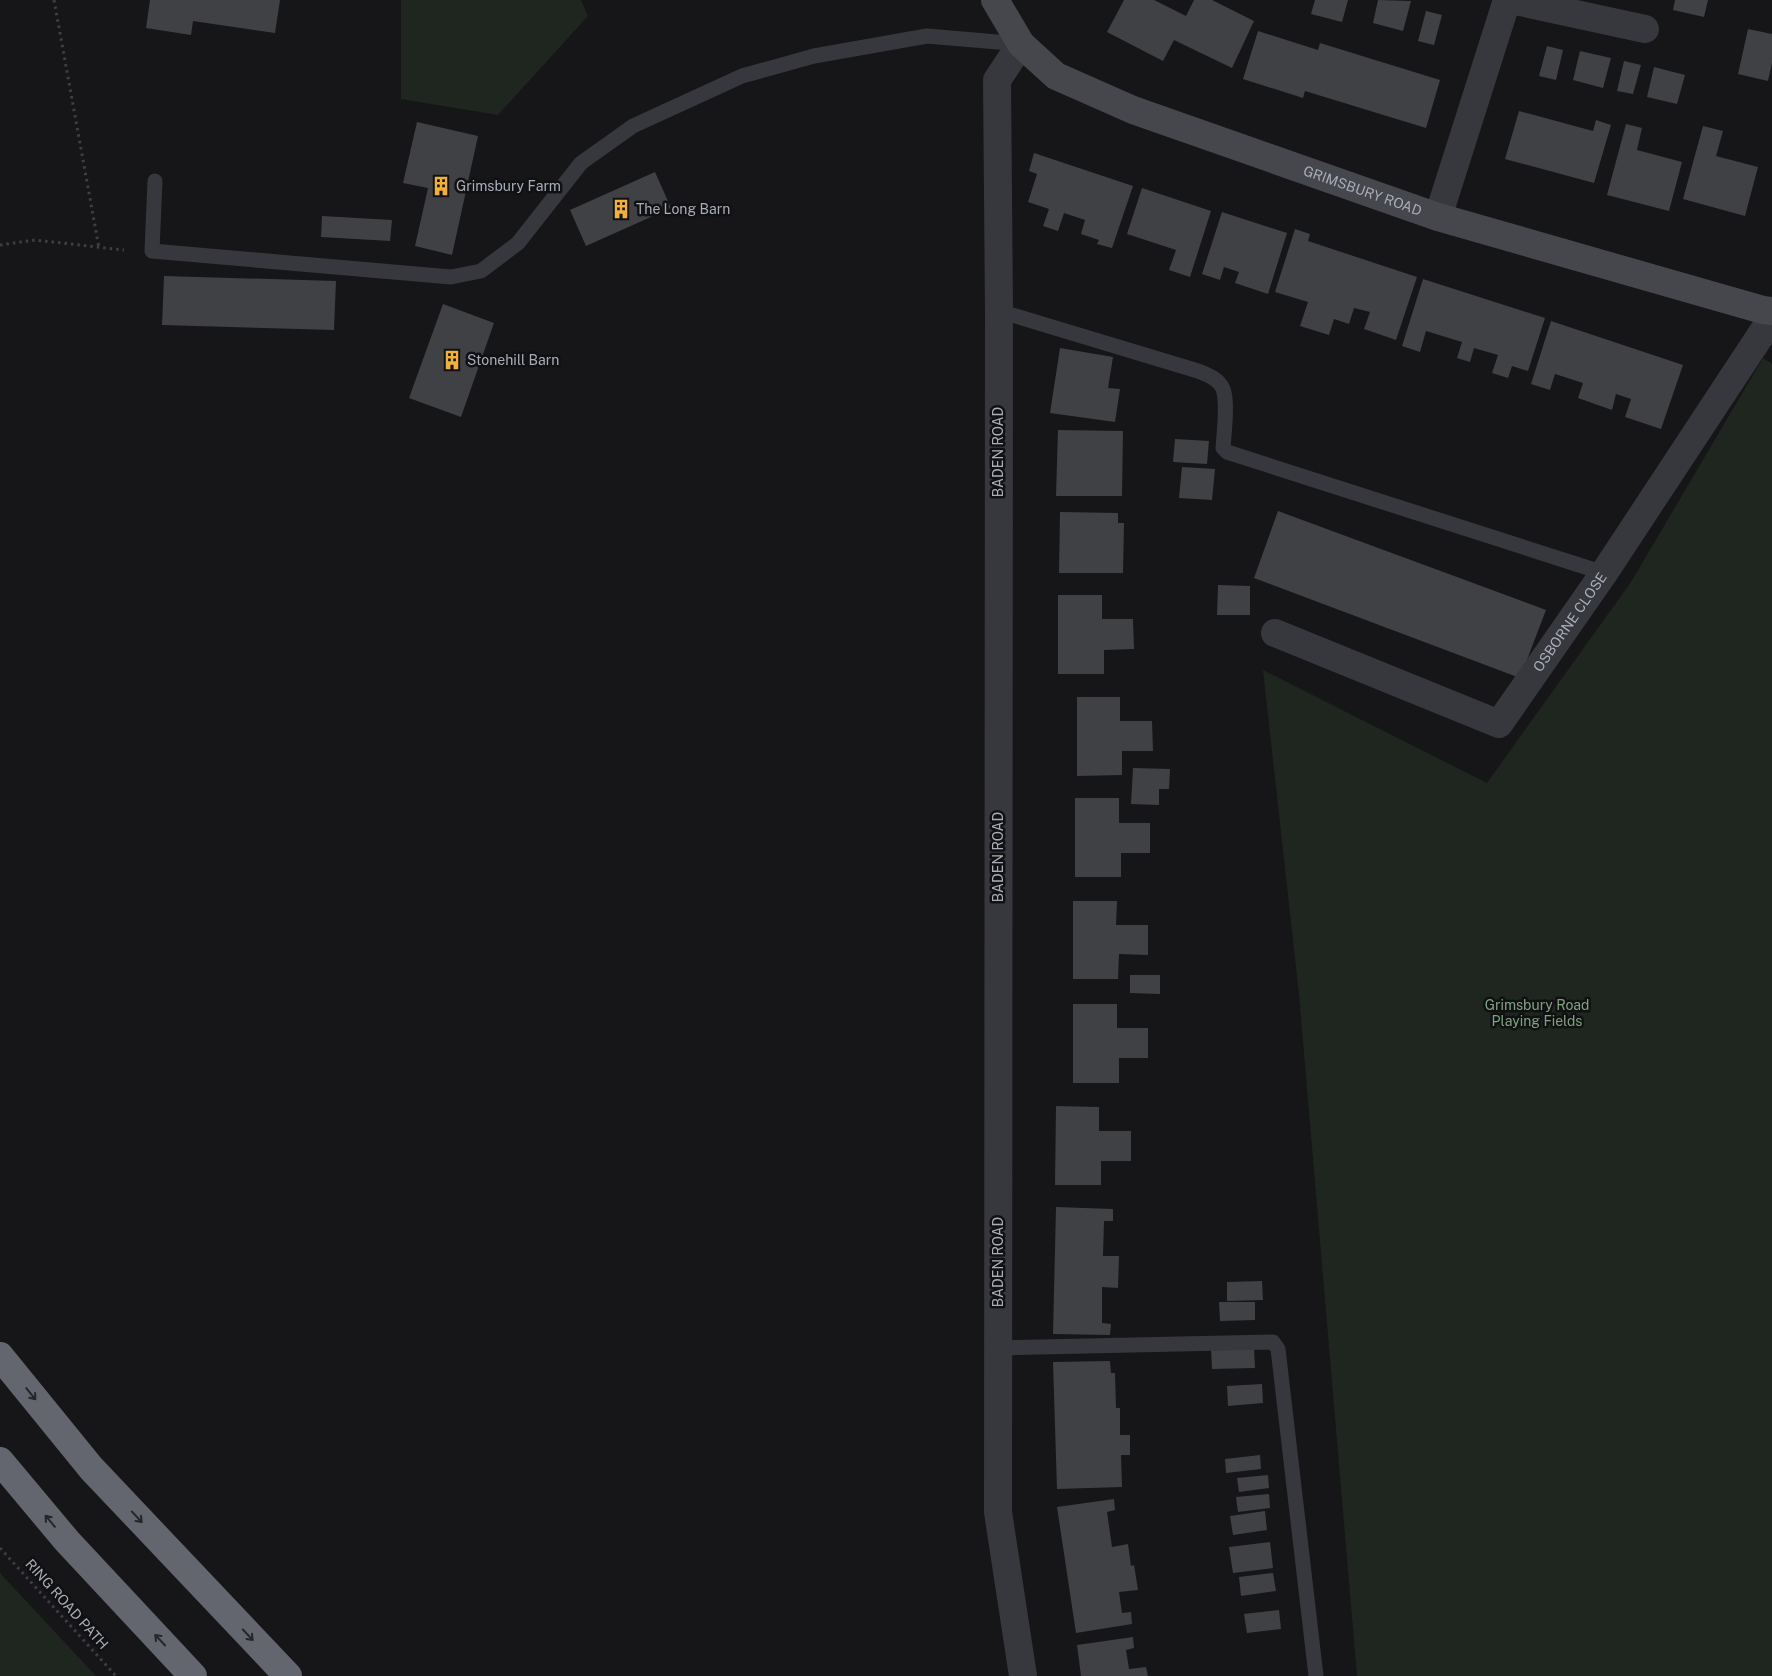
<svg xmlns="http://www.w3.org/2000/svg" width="1772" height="1676" viewBox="0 0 1772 1676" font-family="'Public Sans',sans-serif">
<rect width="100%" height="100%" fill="#161618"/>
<path fill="#1e261f" d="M 401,0 L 581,0 L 588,16 L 498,115 L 401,99 Z
M 1763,358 L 1772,364 L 1772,1676 L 1357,1676 L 1299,994 L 1263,670 L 1487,783 L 1631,582 Z
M 0,1573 L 96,1676 L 0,1676 Z"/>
<path fill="#404145" d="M 150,0 L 280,0 L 275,33 L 193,21 L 191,35 L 146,28 Z
M 1124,0 L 1154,0 L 1186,16 L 1194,0 L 1212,0 L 1254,21 L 1232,68 L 1174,40 L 1163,61 L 1107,32 Z
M 1315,0 L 1348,0 L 1342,22 L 1311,14 Z
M 1378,0 L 1411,1 L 1403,31 L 1373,23 Z
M 1675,0 L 1708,0 L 1704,17 L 1673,10 Z
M 1426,11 L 1442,15 L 1434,45 L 1418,41 Z
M 1748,29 L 1772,34 L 1772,63 L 1768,81 L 1738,74 Z
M 1258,31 L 1318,50 L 1320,43 L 1440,80 L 1426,128 L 1305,91 L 1303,98 L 1243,79 Z
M 1547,46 L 1563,50 L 1556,80 L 1539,76 Z
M 1580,51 L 1611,58 L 1603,88 L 1573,80 Z
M 1624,61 L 1641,65 L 1633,94 L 1617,91 Z
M 1654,67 L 1685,75 L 1677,104 L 1647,97 Z
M 1519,111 L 1593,131 L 1596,120 L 1611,125 L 1594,183 L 1505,159 Z
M 417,122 L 478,136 L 452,255 L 415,246 L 428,188 L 403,183 Z
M 1626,124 L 1642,128 L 1637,150 L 1682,162 L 1669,211 L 1607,195 Z
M 1703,126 L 1723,131 L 1716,156 L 1758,167 L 1745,216 L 1683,199 Z
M 1034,153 L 1133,186 L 1112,248 L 1097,244 L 1099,240 L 1081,234 L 1085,220 L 1064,213 L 1058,231 L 1043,226 L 1049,209 L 1028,202 L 1037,174 L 1029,171 Z
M 655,172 L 671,208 L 586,246 L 570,210 Z
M 1142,188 L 1211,211 L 1190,277 L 1169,270 L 1176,250 L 1127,234 Z
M 1222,212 L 1287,233 L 1268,294 L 1235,283 L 1239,272 L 1224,267 L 1220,280 L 1202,274 Z
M 322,216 L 392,220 L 390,241 L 321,237 Z
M 1295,229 L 1310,234 L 1308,241 L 1417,277 L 1396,340 L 1364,329 L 1370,312 L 1354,308 L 1349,324 L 1334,319 L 1329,335 L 1300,326 L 1308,302 L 1275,292 Z
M 164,276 L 336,281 L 334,330 L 162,325 Z
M 1423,279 L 1545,318 L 1528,371 L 1512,366 L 1508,378 L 1492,373 L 1498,355 L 1474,348 L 1470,362 L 1457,358 L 1462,342 L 1426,331 L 1420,352 L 1402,346 Z
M 443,304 L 494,323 L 461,417 L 409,398 Z
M 1551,321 L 1683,365 L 1661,429 L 1625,417 L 1631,399 L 1616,394 L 1612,410 L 1578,398 L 1583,383 L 1555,374 L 1550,390 L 1531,384 Z
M 1060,348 L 1113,357 L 1108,388 L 1120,389 L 1115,422 L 1050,413 Z
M 1058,430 L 1123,431 L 1122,496 L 1056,496 Z
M 1175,439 L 1209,441 L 1207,464 L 1173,462 Z
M 1182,467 L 1215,469 L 1212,500 L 1179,498 Z
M 1278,511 L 1546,610 L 1520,678 L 1254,578 Z
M 1060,512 L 1118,513 L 1118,523 L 1124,523 L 1123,573 L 1059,573 Z
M 1218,585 L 1250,586 L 1250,615 L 1217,615 Z
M 1058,595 L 1102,595 L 1102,619 L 1133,619 L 1134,649 L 1104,650 L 1104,674 L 1058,674 Z
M 1077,697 L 1120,697 L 1120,721 L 1152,721 L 1153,751 L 1122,751 L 1122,775 L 1077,776 Z
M 1133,768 L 1170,769 L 1169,789 L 1159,789 L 1159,805 L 1131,804 Z
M 1075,798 L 1119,798 L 1119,823 L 1150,823 L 1150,853 L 1121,853 L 1121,877 L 1075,877 Z
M 1073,901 L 1117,901 L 1116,925 L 1148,925 L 1148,955 L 1119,954 L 1118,979 L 1073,979 Z
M 1130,975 L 1160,975 L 1160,994 L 1130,993 Z
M 1073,1004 L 1117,1004 L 1117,1028 L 1148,1028 L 1148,1058 L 1119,1058 L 1119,1083 L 1073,1083 Z
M 1056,1106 L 1099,1107 L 1099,1131 L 1131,1131 L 1131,1161 L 1101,1161 L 1101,1185 L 1055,1185 Z
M 1056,1207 L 1113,1209 L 1113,1221 L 1104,1221 L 1103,1256 L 1119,1256 L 1118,1288 L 1102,1287 L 1102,1323 L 1111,1324 L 1110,1335 L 1053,1334 Z
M 1262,1281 L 1263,1300 L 1227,1301 L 1227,1282 Z
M 1219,1302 L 1255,1302 L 1255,1320 L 1220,1321 Z
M 1254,1348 L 1255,1368 L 1212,1369 L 1211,1349 Z
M 1110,1361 L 1111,1373 L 1115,1373 L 1116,1408 L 1120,1408 L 1120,1435 L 1130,1435 L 1130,1455 L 1121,1455 L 1122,1487 L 1057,1489 L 1053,1362 Z
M 1262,1384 L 1263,1403 L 1228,1406 L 1227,1386 Z
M 1260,1455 L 1261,1469 L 1226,1473 L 1225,1459 Z
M 1268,1475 L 1269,1488 L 1239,1492 L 1237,1478 Z
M 1269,1494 L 1270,1508 L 1238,1512 L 1236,1497 Z
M 1114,1499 L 1115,1510 L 1107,1512 L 1112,1547 L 1128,1544 L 1131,1566 L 1134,1565 L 1138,1590 L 1119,1592 L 1122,1613 L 1131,1612 L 1132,1624 L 1076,1633 L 1057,1507 Z
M 1265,1511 L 1267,1530 L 1233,1535 L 1230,1516 Z
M 1270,1542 L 1273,1568 L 1233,1573 L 1229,1547 Z
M 1273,1573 L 1276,1591 L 1241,1596 L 1239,1577 Z
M 1279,1610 L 1281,1629 L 1247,1633 L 1244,1614 Z
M 1133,1637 L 1134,1648 L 1126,1650 L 1129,1669 L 1146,1667 L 1148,1676 L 1081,1676 L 1077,1645 Z"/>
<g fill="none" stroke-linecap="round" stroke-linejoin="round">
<path stroke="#3d3f44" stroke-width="3" stroke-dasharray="2.5 4" stroke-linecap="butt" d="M 54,0 L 99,248
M 0,245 L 35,240 L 124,250
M 0,1548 L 116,1676"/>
<path stroke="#37383d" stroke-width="15" d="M 155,181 L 152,251 L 451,277 L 481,271 L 518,243 L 581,163 L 633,126 L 742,76 L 814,56 L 927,36 L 1021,44
M 999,311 L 1198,371 C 1208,375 1219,379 1223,389 C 1228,401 1224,434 1223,448 L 1227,452 L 1604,573
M 998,1348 L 1273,1342 L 1278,1349 L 1316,1676"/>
<g stroke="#37383d" stroke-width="28">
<path d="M 1511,0 L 1645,29"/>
<path d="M 1021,44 L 997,80 L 999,311 L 998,1512 L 1023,1676"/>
<path d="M 1438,217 L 1507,0"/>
<path id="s1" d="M 1275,633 L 1499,724 L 1604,573 L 1772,318"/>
</g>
<path stroke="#45474d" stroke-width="28" id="s2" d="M 995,0 L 1021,44 L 1056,76 L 1133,110 L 1438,217 L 1763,310 L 1772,311"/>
<path stroke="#63666e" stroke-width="28" d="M 0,1356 L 91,1468 L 288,1676
M 0,1461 L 67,1541 L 193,1676"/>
</g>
<defs><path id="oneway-shaft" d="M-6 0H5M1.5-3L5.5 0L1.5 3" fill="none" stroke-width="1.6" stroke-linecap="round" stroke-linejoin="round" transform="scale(1.25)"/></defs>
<g stroke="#26262a">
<use href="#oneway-shaft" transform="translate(31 1394) rotate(51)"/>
<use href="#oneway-shaft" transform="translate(137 1517) rotate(47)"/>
<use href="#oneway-shaft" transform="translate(50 1521) rotate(-130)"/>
<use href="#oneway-shaft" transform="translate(248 1635) rotate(47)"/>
<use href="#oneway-shaft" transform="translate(160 1640) rotate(-133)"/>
</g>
<defs>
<symbol id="building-bare" viewBox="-9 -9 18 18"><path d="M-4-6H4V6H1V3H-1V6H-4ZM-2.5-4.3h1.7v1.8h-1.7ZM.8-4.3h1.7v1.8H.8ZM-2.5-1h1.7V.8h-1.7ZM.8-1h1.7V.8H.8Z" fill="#f2b134" stroke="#111113" stroke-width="2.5" paint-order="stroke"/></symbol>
</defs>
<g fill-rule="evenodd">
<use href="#building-bare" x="427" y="172" width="28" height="28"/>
<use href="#building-bare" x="607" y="195" width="28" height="28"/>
<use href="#building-bare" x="438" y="346" width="28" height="28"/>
</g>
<g text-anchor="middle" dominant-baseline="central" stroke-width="5" stroke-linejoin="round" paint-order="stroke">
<g font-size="14" fill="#a8adb8" stroke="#111113" text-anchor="start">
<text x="456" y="186">Grimsbury Farm</text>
<text x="636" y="209">The Long Barn</text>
<text x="467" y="360">Stonehill Barn</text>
</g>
<g font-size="14" fill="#a8adb8" stroke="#111113">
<text stroke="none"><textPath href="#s2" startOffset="426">GRIMSBURY ROAD</textPath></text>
<text transform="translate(998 452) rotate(-90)">BADEN ROAD</text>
<text stroke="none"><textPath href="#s1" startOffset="366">OSBORNE CLOSE</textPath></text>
<text transform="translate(998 857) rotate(-90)">BADEN ROAD</text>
<text transform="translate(998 1262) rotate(-90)">BADEN ROAD</text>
<text transform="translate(67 1604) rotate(48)">RING ROAD PATH</text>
</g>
<g font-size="14" fill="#7fa381" stroke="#111113">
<text x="1537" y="1005">Grimsbury Road<tspan x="1537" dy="16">Playing Fields</tspan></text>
</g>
</g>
</svg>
